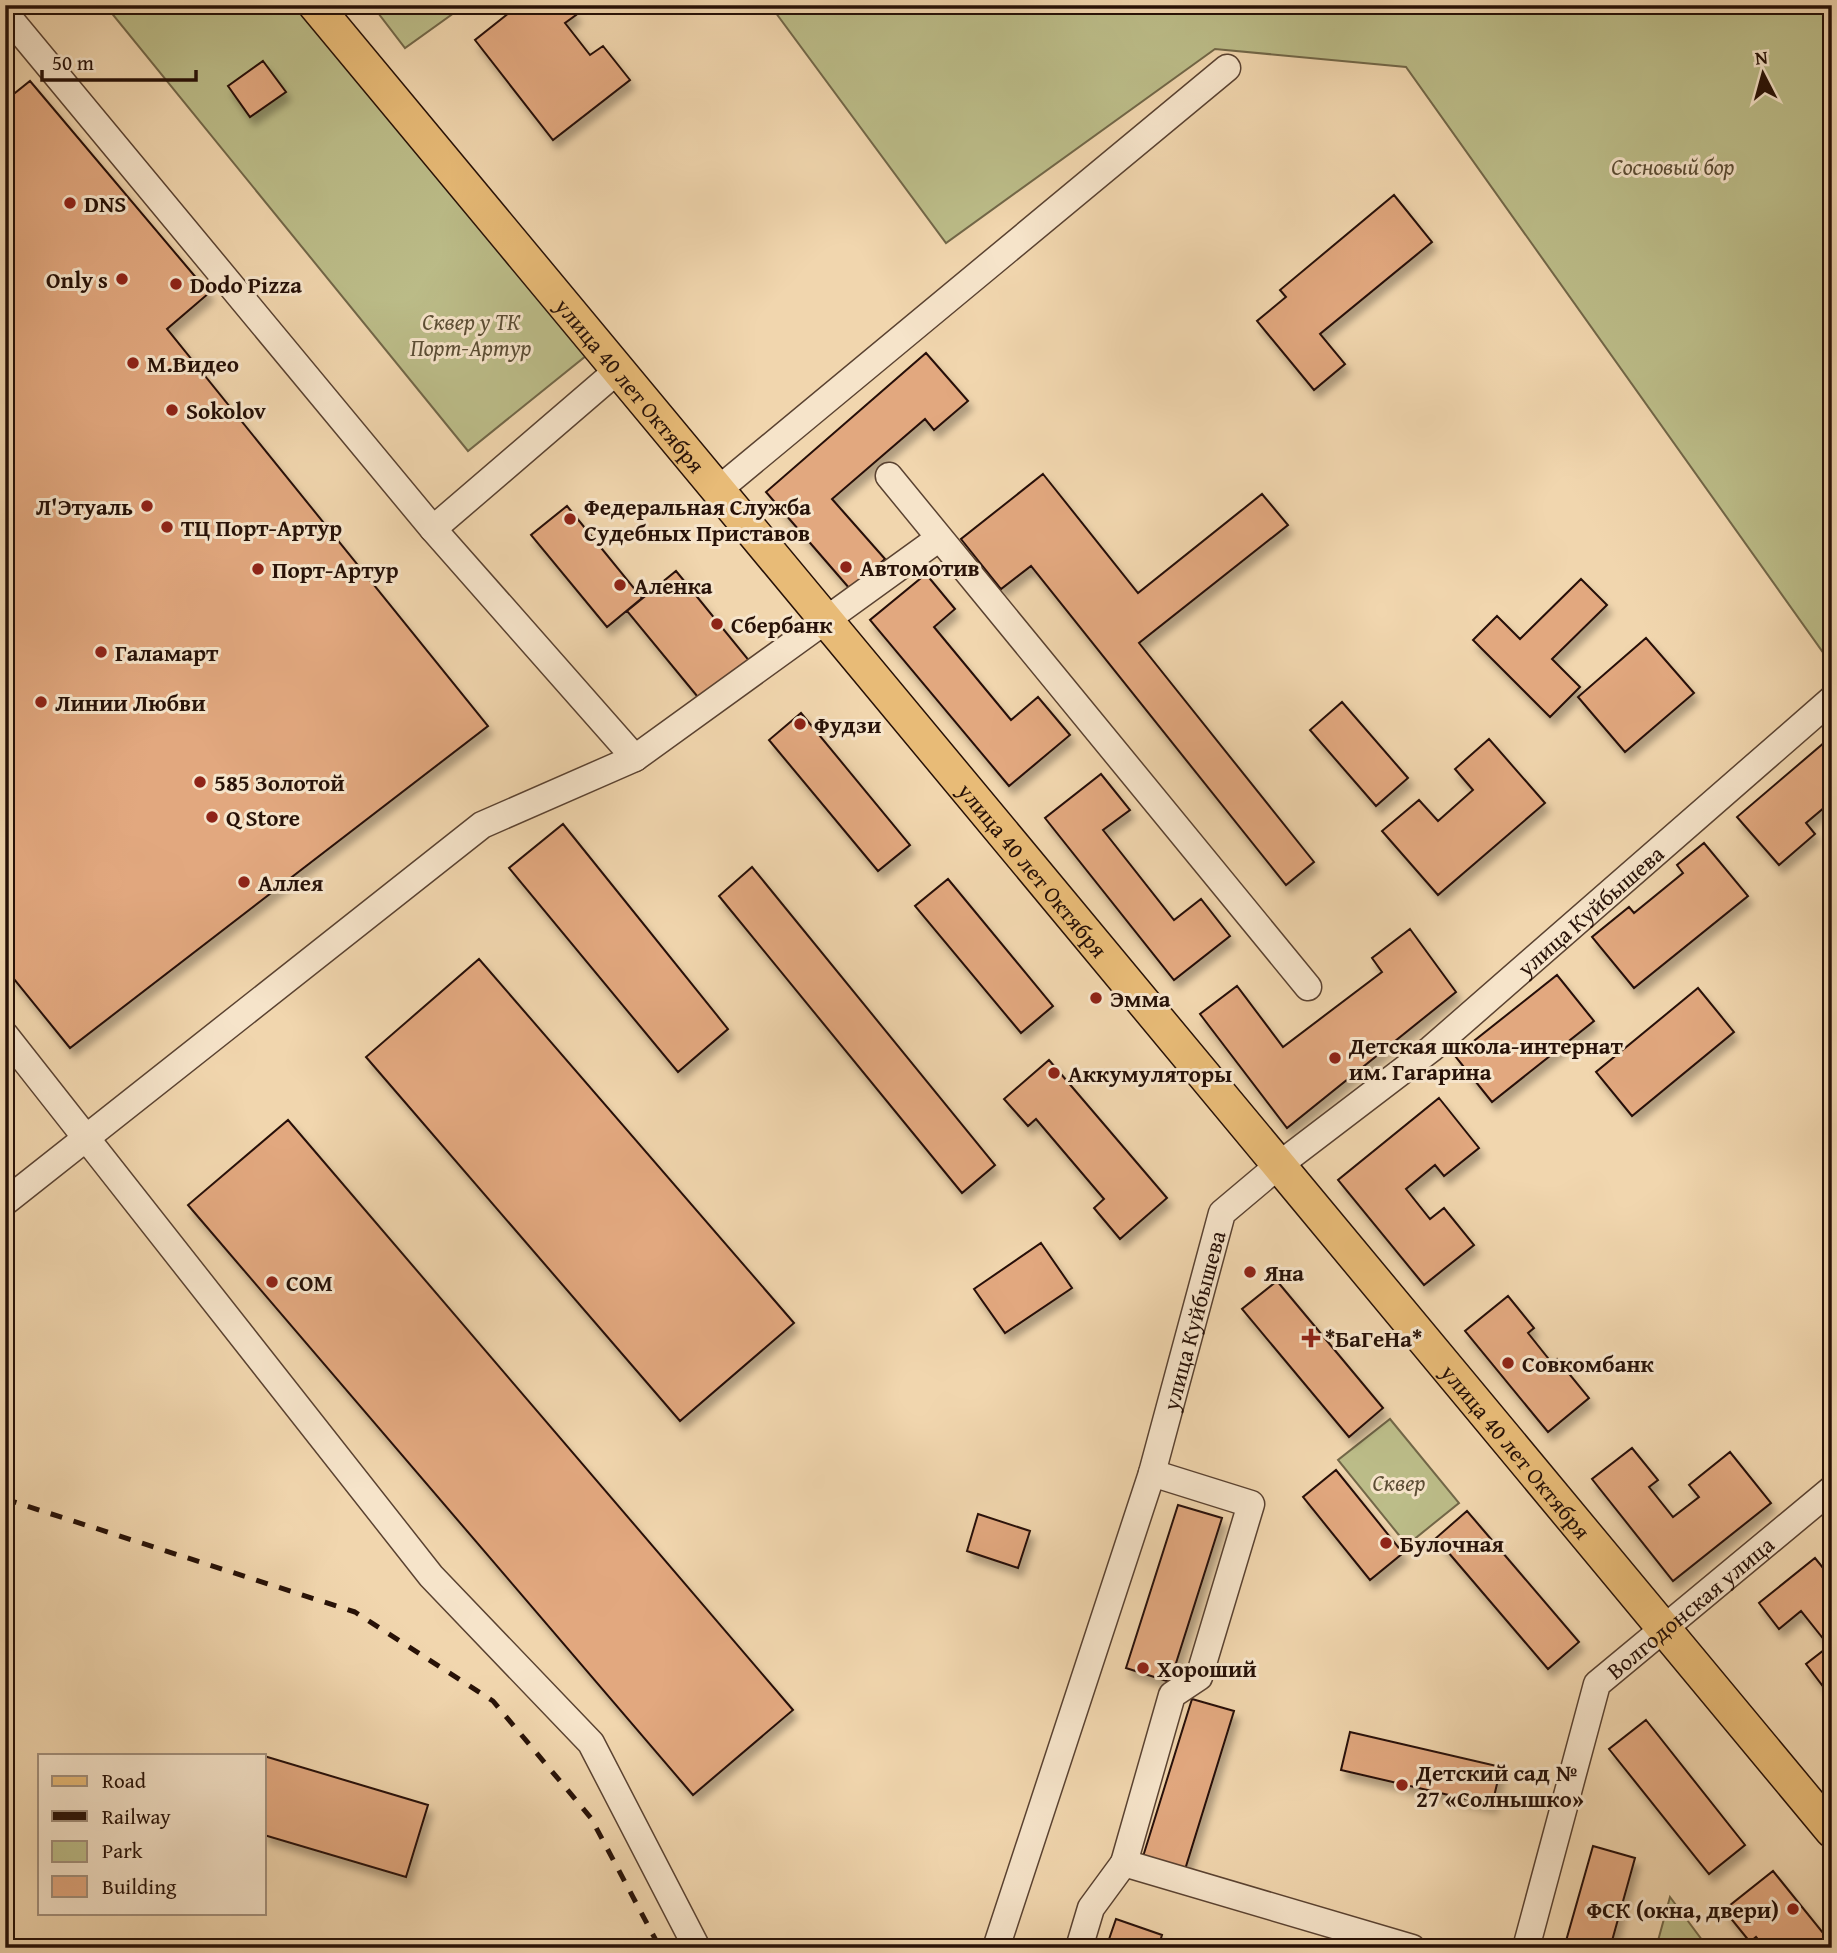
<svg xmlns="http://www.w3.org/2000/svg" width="1837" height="1953" viewBox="0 0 1837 1953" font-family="'Gentium Book Plus',serif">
<defs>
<filter id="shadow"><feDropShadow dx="4.5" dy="8" stdDeviation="3.5" flood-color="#0004"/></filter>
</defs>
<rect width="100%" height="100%" fill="#f1d6ae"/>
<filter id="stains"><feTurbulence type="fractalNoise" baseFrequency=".00286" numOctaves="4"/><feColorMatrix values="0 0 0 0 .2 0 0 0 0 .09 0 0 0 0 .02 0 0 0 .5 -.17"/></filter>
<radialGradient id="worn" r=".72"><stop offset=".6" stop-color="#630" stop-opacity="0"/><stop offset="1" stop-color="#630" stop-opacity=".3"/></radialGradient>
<path fill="#bcbd89" stroke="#726748" stroke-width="2" d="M 105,5 L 295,5 L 587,355 L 468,451 Z
M 372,5 L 465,5 L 405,48 Z
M 770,5 L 1832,5 L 1832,665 L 1406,67 L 1215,49 L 946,243 Z
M 1390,1419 L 1459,1503 L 1407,1545 L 1338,1460 Z
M 1670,1897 L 1708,1948 L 1656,1948 Z"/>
<path fill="#e2a87f" stroke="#271107" stroke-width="2" filter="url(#shadow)" d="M 519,5 L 568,5 L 576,15 L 565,23 L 590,55 L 603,46 L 630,80 L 553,140 L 475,40 Z
M 263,61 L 286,92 L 250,117 L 228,86 Z
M 30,81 L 209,293 L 167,329 L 488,726 L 70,1048 L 5,968 L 5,101 Z
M 1394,195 L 1432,242 L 1320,334 L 1345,364 L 1314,390 L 1257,321 L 1286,297 L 1280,290 Z
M 926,353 L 968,401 L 934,430 L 925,419 L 832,499 L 885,559 L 850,589 L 766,492 Z
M 1043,474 L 1138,593 L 1262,494 L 1288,525 L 1139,643 L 1314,862 L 1286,885 L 1031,566 L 1001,589 L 961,539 Z
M 567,506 L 642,598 L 607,627 L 531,535 Z
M 676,571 L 751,663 L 702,702 L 627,611 Z
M 926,574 L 955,609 L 934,627 L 1011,720 L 1038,697 L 1070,735 L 1009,786 L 870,620 Z
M 1581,579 L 1607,605 L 1552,659 L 1580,687 L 1550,717 L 1473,640 L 1497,616 L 1520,639 Z
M 1646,638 L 1694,693 L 1625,752 L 1578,697 Z
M 1342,702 L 1408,778 L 1376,806 L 1310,730 Z
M 801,713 L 910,845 L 878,871 L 769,740 Z
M 1832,736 L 1832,801 L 1806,823 L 1815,834 L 1779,865 L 1737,817 Z
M 1489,739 L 1545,803 L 1438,895 L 1382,831 L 1419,800 L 1438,821 L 1473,790 L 1455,769 Z
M 1101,774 L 1130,810 L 1103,830 L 1174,920 L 1201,899 L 1230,936 L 1174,980 L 1045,818 Z
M 563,824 L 728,1029 L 678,1072 L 509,868 Z
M 1704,843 L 1748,896 L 1634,988 L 1592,937 L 1629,907 L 1634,913 L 1683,873 L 1677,865 Z
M 752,867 L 995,1165 L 962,1193 L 719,896 Z
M 948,879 L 1053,1006 L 1021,1033 L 915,906 Z
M 1410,929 L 1456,992 L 1287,1128 L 1200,1014 L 1237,986 L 1283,1047 L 1382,972 L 1372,958 Z
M 479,959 L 794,1323 L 680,1421 L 366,1057 Z
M 1557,975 L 1594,1021 L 1492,1102 L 1455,1056 Z
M 1698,988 L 1734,1032 L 1632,1116 L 1596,1072 Z
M 1049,1060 L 1167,1198 L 1120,1239 L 1094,1208 L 1104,1199 L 1036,1119 L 1028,1126 L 1004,1099 Z
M 1439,1098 L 1479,1148 L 1444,1176 L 1435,1165 L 1406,1189 L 1430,1219 L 1444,1208 L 1474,1245 L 1424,1285 L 1338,1180 Z
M 288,1120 L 793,1710 L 693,1795 L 188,1205 Z
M 1041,1243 L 1072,1288 L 1005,1333 L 974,1289 Z
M 1277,1281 L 1383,1408 L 1349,1437 L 1242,1309 Z
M 1508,1296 L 1534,1328 L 1528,1333 L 1552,1363 L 1557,1359 L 1589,1398 L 1548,1432 L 1465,1331 Z
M 1632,1448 L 1658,1480 L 1649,1487 L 1673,1517 L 1699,1497 L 1689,1485 L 1730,1452 L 1771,1503 L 1673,1581 L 1592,1479 Z
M 1336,1470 L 1403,1553 L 1370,1580 L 1303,1497 Z
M 1178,1505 L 1222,1518 L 1170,1682 L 1126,1668 Z
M 1467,1511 L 1579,1642 L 1548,1669 L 1436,1538 Z
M 978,1514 L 1030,1531 L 1018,1568 L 967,1551 Z
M 1815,1558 L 1832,1579 L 1832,1683 L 1825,1689 L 1806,1664 L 1829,1646 L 1801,1611 L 1779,1629 L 1759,1603 Z
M 1192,1699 L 1234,1711 L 1183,1876 L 1141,1863 Z
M 1646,1720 L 1745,1845 L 1709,1874 L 1609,1749 Z
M 1350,1732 L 1501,1767 L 1492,1805 L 1341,1770 Z
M 264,1756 L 428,1805 L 406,1877 L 264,1835 Z
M 1593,1846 L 1635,1858 L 1610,1948 L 1564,1948 Z
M 1773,1871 L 1832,1944 L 1832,1948 L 1765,1948 L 1756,1937 L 1750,1942 L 1724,1910 Z
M 1116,1919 L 1162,1935 L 1158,1948 L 1106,1948 Z"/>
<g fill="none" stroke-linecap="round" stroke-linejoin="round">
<defs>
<g id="minor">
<path d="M 5,13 L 433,529 L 618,370"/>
<path d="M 889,476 L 1308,987"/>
<path d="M 718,490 L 1227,68"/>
<path d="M 433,529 L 635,758 L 938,539"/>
<path d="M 5,1035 L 431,1576 L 591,1743 L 697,1948"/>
<path d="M 5,1202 L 482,825 L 635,758"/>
<path d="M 1152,1473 L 1251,1504 L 1199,1677 L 1172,1695 L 1124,1863 L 1412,1948"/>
<path id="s1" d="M 996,1948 L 1152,1473 L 1222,1213 L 1279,1165 L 1431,1049 L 1832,699"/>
<path d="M 1079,1948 L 1091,1908 L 1124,1863"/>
<path id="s2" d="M 1526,1948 L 1597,1684 L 1832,1489"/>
</g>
<g id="major">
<path id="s3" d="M 315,5 L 1832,1831"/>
</g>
</defs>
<use href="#minor" stroke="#5a4231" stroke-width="29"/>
<use href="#major" stroke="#271107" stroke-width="36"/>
<use href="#minor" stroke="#f6e4ca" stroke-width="26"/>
<use href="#major" stroke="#e8bb77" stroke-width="33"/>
<path stroke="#271107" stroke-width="5" stroke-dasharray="12 12" stroke-linecap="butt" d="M 5,1499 L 355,1612 L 493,1701 L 591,1818 L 660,1948"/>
</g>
<g fill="#8f2418" stroke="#f6e4ca" stroke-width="2.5">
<circle cx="70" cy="203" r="7"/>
<circle cx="122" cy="279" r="7"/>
<circle cx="176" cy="284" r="7"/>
<circle cx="133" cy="363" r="7"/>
<circle cx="172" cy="410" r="7"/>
<circle cx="147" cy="506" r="7"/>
<circle cx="570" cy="519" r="7"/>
<circle cx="167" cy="527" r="7"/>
<circle cx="846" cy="567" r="7"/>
<circle cx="258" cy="569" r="7"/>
<circle cx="620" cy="585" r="7"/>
<circle cx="717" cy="624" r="7"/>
<circle cx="101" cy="652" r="7"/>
<circle cx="41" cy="702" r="7"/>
<circle cx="800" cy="724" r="7"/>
<circle cx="200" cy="782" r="7"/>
<circle cx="212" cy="817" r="7"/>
<circle cx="244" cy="882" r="7"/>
<circle cx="1096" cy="998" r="7"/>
<circle cx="1335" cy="1058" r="7"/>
<circle cx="1054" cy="1073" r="7"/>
<circle cx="1250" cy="1272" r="7"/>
<circle cx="272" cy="1282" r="7"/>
<path d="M1307.5 1327.5h7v7h7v7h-7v7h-7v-7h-7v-7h7z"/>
<circle cx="1508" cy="1363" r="7"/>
<circle cx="1386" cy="1543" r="7"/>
<circle cx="1143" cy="1668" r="7"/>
<circle cx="1402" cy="1785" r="7"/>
<circle cx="1793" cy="1909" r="7"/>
</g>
<g text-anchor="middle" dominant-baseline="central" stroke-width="6" stroke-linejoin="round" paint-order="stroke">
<g font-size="23" font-style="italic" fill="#5b4d34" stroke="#f6e4ca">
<text x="1673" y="166">Сосновый бор</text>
<text x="471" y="321">Сквер у ТК<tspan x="471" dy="26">Порт-Артур</tspan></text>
<text x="1399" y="1482">Сквер</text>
</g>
<g font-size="23" font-weight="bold" fill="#271107" stroke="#f6e4ca" text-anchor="start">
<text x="84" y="203">DNS</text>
<text x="108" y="279" text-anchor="end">Only s</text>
<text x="190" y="284">Dodo Pizza</text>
<text x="147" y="363">М.Видео</text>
<text x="186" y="410">Sokolov</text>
<text x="133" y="506" text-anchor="end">Л'Этуаль</text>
<text x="584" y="506">Федеральная Служба<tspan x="584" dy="26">Судебных Приставов</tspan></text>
<text x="181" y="527">ТЦ Порт-Артур</text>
<text x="860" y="567">Автомотив</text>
<text x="272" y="569">Порт-Артур</text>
<text x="634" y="585">Аленка</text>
<text x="731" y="624">Сбербанк</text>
<text x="115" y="652">Галамарт</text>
<text x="55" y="702">Линии Любви</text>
<text x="814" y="724">Фудзи</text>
<text x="214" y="782">585 Золотой</text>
<text x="226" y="817">Q Store</text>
<text x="258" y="882">Аллея</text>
<text x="1110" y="998">Эмма</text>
<text x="1349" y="1045">Детская школа-интернат<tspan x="1349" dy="26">им. Гагарина</tspan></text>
<text x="1068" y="1073">Аккумуляторы</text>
<text x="1264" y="1272">Яна</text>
<text x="286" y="1282">СОМ</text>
<text x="1325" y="1338">*БаГеНа*</text>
<text x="1522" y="1363">Совкомбанк</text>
<text x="1400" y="1543">Булочная</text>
<text x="1157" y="1668">Хороший</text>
<text x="1416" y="1772">Детский сад №<tspan x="1416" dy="26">27 «Солнышко»</tspan></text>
<text x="1779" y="1909" text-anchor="end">ФСК (окна, двери)</text>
</g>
<g font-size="23" fill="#271107" stroke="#f6e4ca">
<text stroke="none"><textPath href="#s3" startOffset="494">улица 40 лет Октября</textPath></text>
<text stroke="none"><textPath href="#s3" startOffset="1124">улица 40 лет Октября</textPath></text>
<text stroke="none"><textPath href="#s1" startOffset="1246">улица Куйбышева</textPath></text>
<text stroke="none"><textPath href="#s1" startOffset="658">улица Куйбышева</textPath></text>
<text stroke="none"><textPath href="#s3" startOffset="1880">улица 40 лет Октября</textPath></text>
<text stroke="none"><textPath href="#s2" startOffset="394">Волгодонская улица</textPath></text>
</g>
</g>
<rect width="1837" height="1953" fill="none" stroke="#f1d6ae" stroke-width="28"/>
<rect x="7" y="7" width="1823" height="1939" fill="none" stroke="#271107" stroke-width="3.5"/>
<rect x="14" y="14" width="1809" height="1925" fill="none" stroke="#271107" stroke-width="2"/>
<rect x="38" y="1754" width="228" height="161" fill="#f6e4ca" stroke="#a3907c" stroke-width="2"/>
<rect x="52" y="1776" width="35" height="10" fill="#e8bb77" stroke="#a3907c" stroke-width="2"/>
<text x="102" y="1788" font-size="21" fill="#271107">Road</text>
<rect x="52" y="1811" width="35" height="10" fill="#271107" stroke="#a3907c" stroke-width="2"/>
<text x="102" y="1824" font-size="21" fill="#271107">Railway</text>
<rect x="52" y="1841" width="35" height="21" fill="#bcbd89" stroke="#a3907c" stroke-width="2"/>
<text x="102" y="1858" font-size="21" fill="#271107">Park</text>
<rect x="52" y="1876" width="35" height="21" fill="#e2a87f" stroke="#a3907c" stroke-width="2"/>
<text x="102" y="1894" font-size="21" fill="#271107">Building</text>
<g transform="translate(1763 74) rotate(354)" stroke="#f6e4ca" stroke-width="5" paint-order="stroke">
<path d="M0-5L12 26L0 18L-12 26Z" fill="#271107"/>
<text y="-10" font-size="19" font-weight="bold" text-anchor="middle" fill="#271107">N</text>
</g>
<path d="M42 70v10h154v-10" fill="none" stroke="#271107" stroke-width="3.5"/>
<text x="52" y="70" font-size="21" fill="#271107" stroke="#f6e4ca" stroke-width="5" paint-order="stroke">50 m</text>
<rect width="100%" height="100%" filter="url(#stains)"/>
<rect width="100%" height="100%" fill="url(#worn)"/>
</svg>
